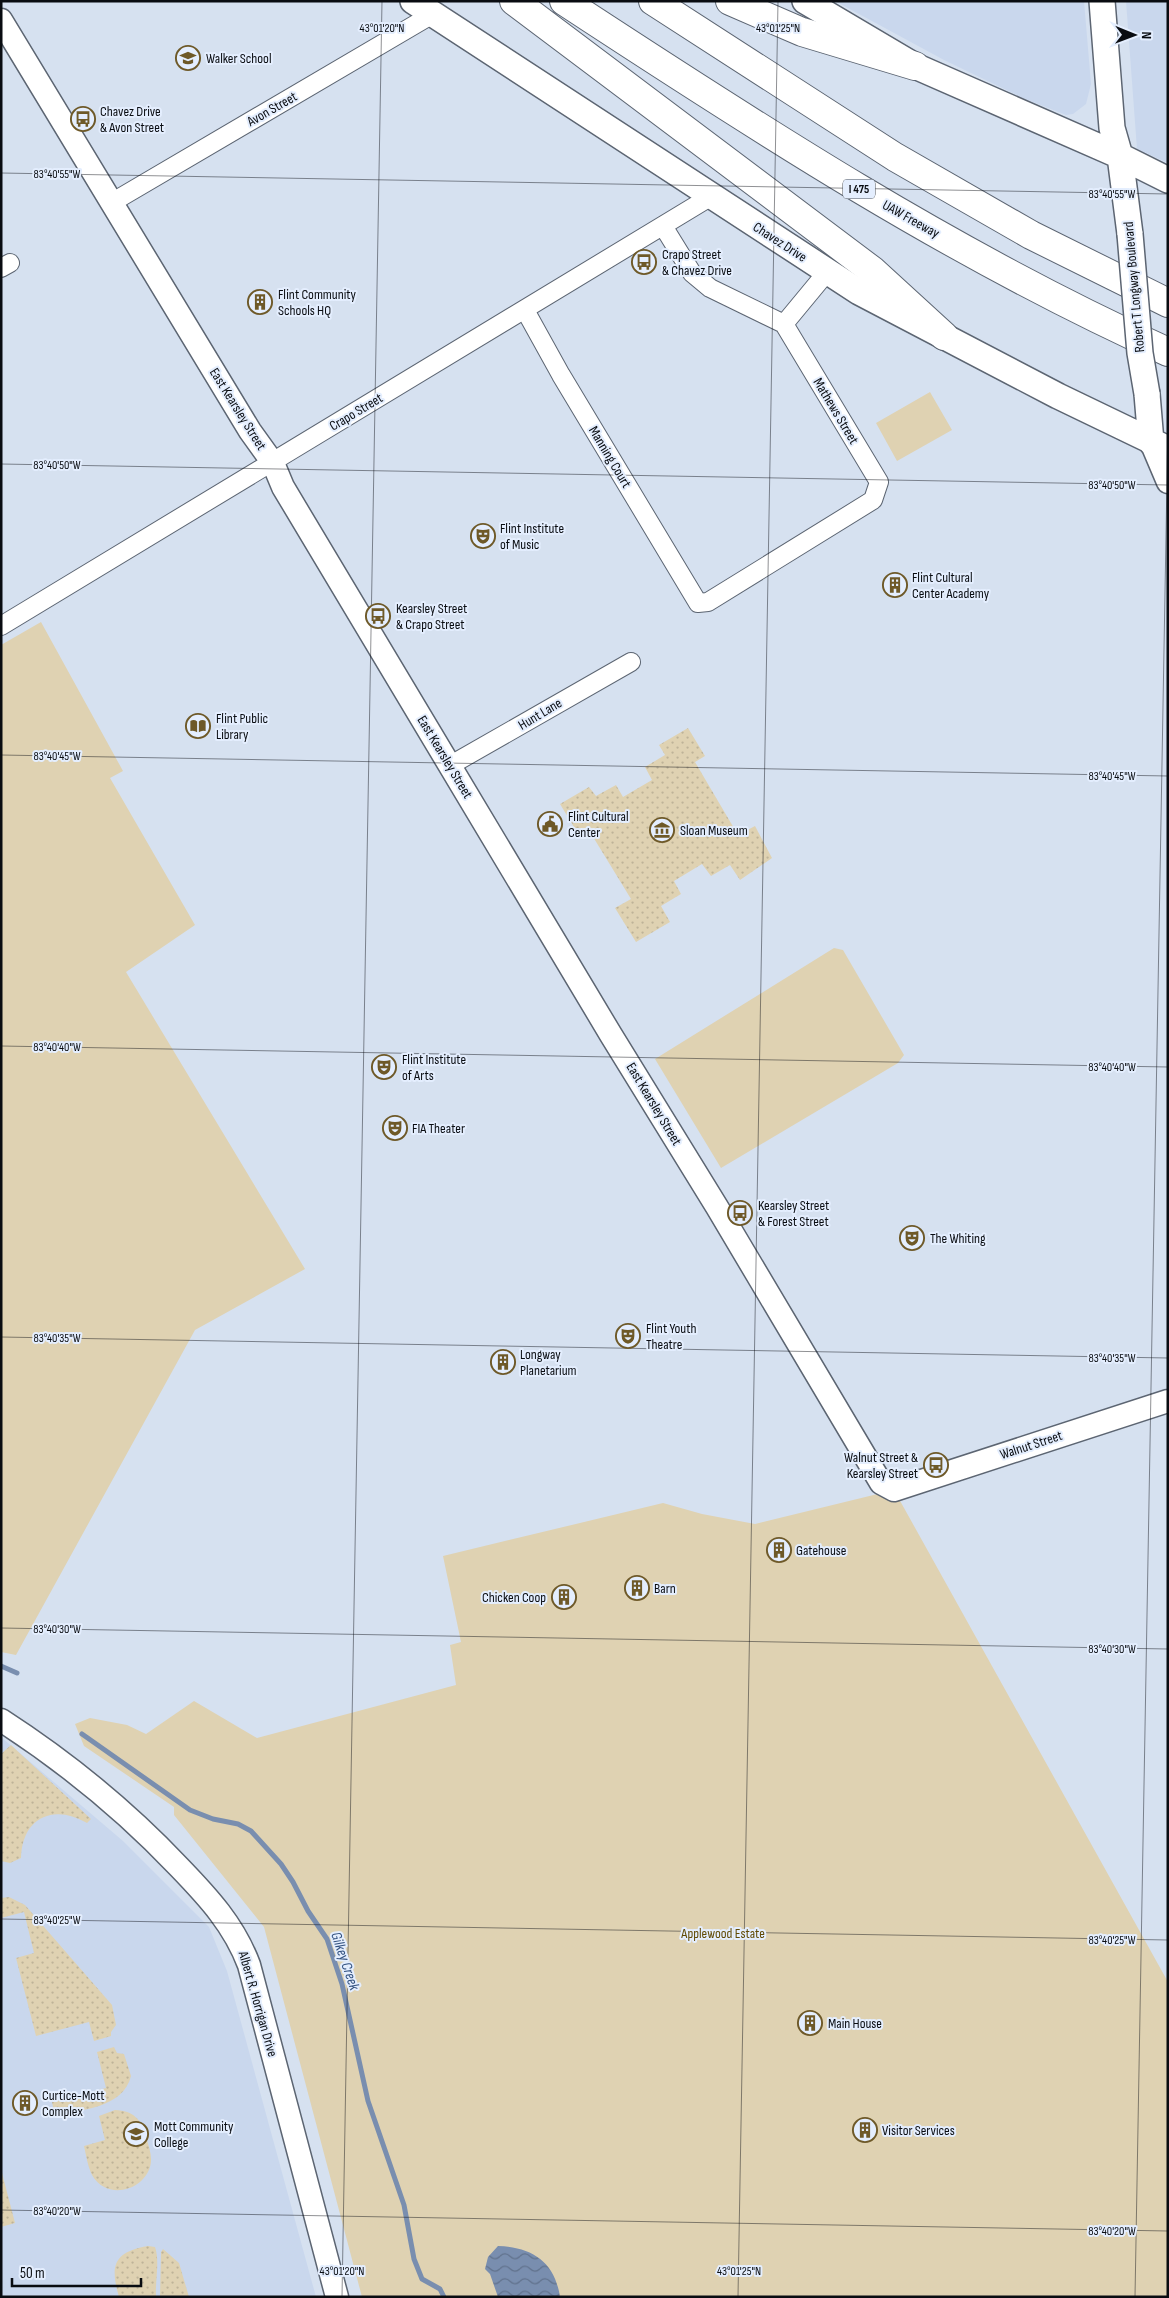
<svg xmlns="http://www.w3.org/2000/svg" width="1169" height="2298" viewBox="0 0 1169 2298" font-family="'Sofia Sans Condensed',sans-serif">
<defs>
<pattern id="grass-dots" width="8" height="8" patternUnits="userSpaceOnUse" patternTransform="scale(1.25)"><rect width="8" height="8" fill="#dfd2b2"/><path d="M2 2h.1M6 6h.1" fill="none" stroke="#beb398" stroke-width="1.8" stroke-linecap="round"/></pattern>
<pattern id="water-waves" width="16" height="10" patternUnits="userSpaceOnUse" patternTransform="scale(1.25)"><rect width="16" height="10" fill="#798eaf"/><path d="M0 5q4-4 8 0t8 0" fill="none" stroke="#61728d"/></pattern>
</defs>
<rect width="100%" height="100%" fill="#d6e1f0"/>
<path fill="#c9d7ed" d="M 835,1 L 1084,1 L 1091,84 L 1086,104 L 1073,114 L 1066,115 L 1023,98 L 944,60 Z
M 1126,1 L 1168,1 L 1168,163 L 1137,149 Z
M 1,1737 L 123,1841 L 209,1927 L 227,1971 L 316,2297 L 1,2297 Z"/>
<path fill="url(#grass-dots)" d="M 688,728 L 705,756 L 695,762 L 738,835 L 755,826 L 772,858 L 740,880 L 730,865 L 711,876 L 702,864 L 674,881 L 681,894 L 661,906 L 670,922 L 636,942 L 615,908 L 631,899 L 587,827 L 577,832 L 560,804 L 589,787 L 596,796 L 616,785 L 623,797 L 652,780 L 645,767 L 665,755 L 659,745 Z
M 11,1745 L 91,1819 L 87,1823 C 53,1803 22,1818 21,1858 L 10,1863 L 1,1861 L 1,1754 Z
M 9,1897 L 25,1905 L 112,2005 L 116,2025 L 111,2032 L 111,2036 L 94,2041 L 89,2022 L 36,2036 L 16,1958 L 34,1953 L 24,1912 L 1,1918 L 1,1898 Z
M 114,2047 L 117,2053 L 124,2054 L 131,2076 C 123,2108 83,2109 55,2116 L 52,2102 L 106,2088 L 97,2052 Z
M 115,2110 C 134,2111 141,2119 146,2137 C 149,2147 153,2157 150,2167 C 142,2192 106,2200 92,2175 C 88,2167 86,2155 84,2146 L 105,2140 L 99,2116 Z
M 1,2169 L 15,2223 L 1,2227 Z
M 148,2246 L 155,2247 C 160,2261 155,2281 156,2297 L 119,2297 C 110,2266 113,2252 148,2246 Z
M 163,2249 L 179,2263 L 189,2297 L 160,2297 L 161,2252 Z"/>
<path fill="#dfd2b2" d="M 930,392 L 952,430 L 897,461 L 876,423 Z
M 41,622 L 123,771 L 110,778 L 195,925 L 126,972 L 305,1269 L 195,1330 L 16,1655 L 1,1652 L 1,645 Z
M 834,948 L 843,950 L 904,1055 L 898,1063 L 721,1168 L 655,1059 Z
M 894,1490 L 1168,1982 L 1168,2297 L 362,2297 L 264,1927 L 174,1815 L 174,1807 L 84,1746 L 75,1724 L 90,1718 L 127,1725 L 146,1734 L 194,1701 L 257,1738 L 456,1685 L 450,1645 L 461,1642 L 443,1556 L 663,1503 L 702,1514 L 755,1524 Z"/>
<path fill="url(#water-waves)" d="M 498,2246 C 532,2247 555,2262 560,2297 L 498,2297 L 490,2274 L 485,2269 L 488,2257 Z"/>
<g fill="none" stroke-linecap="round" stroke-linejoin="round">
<path stroke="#798eaf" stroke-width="5" d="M 1,1666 L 17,1673
M 82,1734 L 190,1810 L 213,1819 L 238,1824 L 251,1831 L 281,1864 L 293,1882 L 308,1911 L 327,1939 L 342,1984 L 368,2101 L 404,2205 L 414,2259 L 422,2279 L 440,2289 L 444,2297"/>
<defs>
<path id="minor" d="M 111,203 L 433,14
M 1,268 L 10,263
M 525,310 L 561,375 L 698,603 L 708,602 L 873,500 L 879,482 L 784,324 L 710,288 L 692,273 L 663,226
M 784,324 L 827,272
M 1,626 L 710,197
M 449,766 L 631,662"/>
<path id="tertiary" d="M 1,20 L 250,431 L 273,463 L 283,487 L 611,1035 L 717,1207 L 881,1483 L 894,1490 L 1168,1401
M 1151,442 L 1168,482
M 1,1720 C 66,1762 126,1811 179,1867 C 208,1897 234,1925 249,1965 L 337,2297"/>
<path id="secondary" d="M 413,1 L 859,292 L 1058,396 L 1168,449
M 805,1 L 915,66 L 1120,156 L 1168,180
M 1102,1 L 1112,128 L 1120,156 L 1130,234
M 1147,394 L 1151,442"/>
<path id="motorway" d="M 514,1 L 873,271 L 944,336
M 564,1 C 759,129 955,256 1168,352
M 653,1 L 895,157 L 1031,235 L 1168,303
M 730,1 L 802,32 L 915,66"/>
</defs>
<use href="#minor" stroke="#5c6572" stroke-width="20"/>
<use href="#tertiary" stroke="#5c6572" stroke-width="25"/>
<use href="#secondary" stroke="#5c6572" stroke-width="28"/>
<use href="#motorway" stroke="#5c6572" stroke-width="30"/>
<use href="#minor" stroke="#fff" stroke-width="18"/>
<use href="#tertiary" stroke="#fff" stroke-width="22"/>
<use href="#secondary" stroke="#fff" stroke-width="25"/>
<use href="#motorway" stroke="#fff" stroke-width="28"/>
<defs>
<path id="secondary-bridge" d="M 1130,234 L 1140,353 L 1147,394"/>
</defs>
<use href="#secondary-bridge" stroke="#5c6572" stroke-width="28" stroke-linecap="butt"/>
<use href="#secondary-bridge" stroke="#fff" stroke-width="25"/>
</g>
<path fill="none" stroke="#090c11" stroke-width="1" stroke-opacity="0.45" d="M 1,173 L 1168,194M 1,464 L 1168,485M 1,755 L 1168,776M 1,1046 L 1168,1067M 1,1337 L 1168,1358M 1,1628 L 1168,1649M 1,1919 L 1168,1940M 1,2210 L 1168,2231M 342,2297 L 382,1M 738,2297 L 778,1M 1135,2297 L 1168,422"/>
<defs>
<symbol id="school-ring" viewBox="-11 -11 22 22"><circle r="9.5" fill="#e4eefe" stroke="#6e5928" stroke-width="1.5"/><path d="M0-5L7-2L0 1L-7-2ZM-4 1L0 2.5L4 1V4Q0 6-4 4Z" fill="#6e5928"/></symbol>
<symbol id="bus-ring" viewBox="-11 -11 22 22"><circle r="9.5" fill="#e4eefe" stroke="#6e5928" stroke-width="1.5"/><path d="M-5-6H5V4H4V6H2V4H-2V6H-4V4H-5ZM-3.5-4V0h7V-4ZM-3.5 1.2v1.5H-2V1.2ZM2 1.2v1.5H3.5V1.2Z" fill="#6e5928"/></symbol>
<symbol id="building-ring" viewBox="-11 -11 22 22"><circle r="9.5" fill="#e4eefe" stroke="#6e5928" stroke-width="1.5"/><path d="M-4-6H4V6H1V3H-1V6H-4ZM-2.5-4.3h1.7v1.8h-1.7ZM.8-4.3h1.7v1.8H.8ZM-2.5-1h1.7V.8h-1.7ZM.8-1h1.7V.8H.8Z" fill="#6e5928"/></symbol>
<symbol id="theatre-ring" viewBox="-11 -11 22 22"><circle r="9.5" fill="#e4eefe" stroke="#6e5928" stroke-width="1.5"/><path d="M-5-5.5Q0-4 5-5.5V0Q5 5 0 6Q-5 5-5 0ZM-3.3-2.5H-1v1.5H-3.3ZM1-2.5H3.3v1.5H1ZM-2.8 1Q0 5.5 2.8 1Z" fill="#6e5928"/></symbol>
<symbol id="library-ring" viewBox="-11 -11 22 22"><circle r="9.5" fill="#e4eefe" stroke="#6e5928" stroke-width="1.5"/><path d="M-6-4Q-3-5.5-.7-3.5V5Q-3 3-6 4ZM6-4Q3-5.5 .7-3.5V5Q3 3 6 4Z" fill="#6e5928"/></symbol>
<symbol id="civic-ring" viewBox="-11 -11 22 22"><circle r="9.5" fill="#e4eefe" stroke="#6e5928" stroke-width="1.5"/><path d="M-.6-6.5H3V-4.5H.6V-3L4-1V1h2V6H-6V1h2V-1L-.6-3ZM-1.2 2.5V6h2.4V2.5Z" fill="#6e5928"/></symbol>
<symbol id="museum-ring" viewBox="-11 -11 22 22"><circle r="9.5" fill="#e4eefe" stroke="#6e5928" stroke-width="1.5"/><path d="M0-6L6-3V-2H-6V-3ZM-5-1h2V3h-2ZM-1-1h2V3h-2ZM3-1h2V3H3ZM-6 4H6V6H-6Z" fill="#6e5928"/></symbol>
<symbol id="university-ring" viewBox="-11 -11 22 22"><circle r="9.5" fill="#e4eefe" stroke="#6e5928" stroke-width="1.5"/><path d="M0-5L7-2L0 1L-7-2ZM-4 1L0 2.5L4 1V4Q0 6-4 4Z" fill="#6e5928"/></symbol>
</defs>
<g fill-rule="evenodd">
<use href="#school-ring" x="174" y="44" width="28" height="28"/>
<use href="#bus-ring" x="69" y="105" width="28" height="28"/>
<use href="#bus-ring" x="630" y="248" width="28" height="28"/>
<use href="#building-ring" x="246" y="288" width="28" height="28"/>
<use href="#theatre-ring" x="469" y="522" width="28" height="28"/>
<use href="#building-ring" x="881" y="571" width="28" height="28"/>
<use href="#bus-ring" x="364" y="602" width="28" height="28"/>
<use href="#library-ring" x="184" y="712" width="28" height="28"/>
<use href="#civic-ring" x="536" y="810" width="28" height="28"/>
<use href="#museum-ring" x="648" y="816" width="28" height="28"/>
<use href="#theatre-ring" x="370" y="1053" width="28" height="28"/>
<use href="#theatre-ring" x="381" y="1114" width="28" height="28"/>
<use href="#bus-ring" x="726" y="1199" width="28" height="28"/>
<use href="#theatre-ring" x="898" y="1224" width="28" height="28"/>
<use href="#theatre-ring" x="614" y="1322" width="28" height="28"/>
<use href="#building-ring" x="489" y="1348" width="28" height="28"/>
<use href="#bus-ring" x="922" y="1451" width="28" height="28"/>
<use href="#building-ring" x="765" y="1536" width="28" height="28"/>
<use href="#building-ring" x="623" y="1574" width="28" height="28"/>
<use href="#building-ring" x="550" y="1583" width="28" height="28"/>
<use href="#building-ring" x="796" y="2009" width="28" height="28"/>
<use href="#building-ring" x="11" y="2089" width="28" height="28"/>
<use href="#building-ring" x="851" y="2116" width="28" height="28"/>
<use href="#university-ring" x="122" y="2120" width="28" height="28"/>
</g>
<g text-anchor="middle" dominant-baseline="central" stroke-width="4" stroke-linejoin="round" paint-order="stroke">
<rect fill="#e4eefe" stroke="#4b5058" stroke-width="1" x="843" y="179.5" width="32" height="19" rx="4"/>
<g font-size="12" font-weight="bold" fill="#090c11">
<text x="859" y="189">I 475</text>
</g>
<g font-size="14" fill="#090c11" stroke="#e4eefe" text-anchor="start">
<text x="206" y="58">Walker School</text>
<text x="100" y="111">Chavez Drive<tspan x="100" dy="16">&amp; Avon Street</tspan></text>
<text x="662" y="254">Crapo Street<tspan x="662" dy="16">&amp; Chavez Drive</tspan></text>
<text x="278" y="294">Flint Community<tspan x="278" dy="16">Schools HQ</tspan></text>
<text x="500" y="528">Flint Institute<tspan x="500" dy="16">of Music</tspan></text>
<text x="912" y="577">Flint Cultural<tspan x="912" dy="16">Center Academy</tspan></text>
<text x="396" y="608">Kearsley Street<tspan x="396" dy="16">&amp; Crapo Street</tspan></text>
<text x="216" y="718">Flint Public<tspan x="216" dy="16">Library</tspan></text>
<text x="568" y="816">Flint Cultural<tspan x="568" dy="16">Center</tspan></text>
<text x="680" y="830">Sloan Museum</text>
<text x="402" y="1059">Flint Institute<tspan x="402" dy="16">of Arts</tspan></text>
<text x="412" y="1128">FIA Theater</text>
<text x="758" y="1205">Kearsley Street<tspan x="758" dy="16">&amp; Forest Street</tspan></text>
<text x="930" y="1238">The Whiting</text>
<text x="646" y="1328">Flint Youth<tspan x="646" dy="16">Theatre</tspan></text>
<text x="520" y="1354">Longway<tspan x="520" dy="16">Planetarium</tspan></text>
<text x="918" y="1457" text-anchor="end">Walnut Street &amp;<tspan x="918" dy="16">Kearsley Street</tspan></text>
<text x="796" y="1550">Gatehouse</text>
<text x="654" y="1588">Barn</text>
<text x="546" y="1597" text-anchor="end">Chicken Coop</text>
<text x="828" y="2023">Main House</text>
<text x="42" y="2095">Curtice-Mott<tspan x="42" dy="16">Complex</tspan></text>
<text x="154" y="2126">Mott Community<tspan x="154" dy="16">College</tspan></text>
<text x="882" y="2130">Visitor Services</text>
</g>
<g font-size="14" fill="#090c11" stroke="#e4eefe">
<text transform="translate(272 109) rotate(-30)">Avon Street</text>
<text transform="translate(911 219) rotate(29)">UAW Freeway</text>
<text transform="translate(780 242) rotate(33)">Chavez Drive</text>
<text transform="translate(1134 287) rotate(-95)">Robert T Longway Boulevard</text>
<text transform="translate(238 409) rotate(58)">East Kearsley Street</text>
<text transform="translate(836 411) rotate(59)">Mathews Street</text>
<text transform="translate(356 412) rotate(-31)">Crapo Street</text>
<text transform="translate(610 457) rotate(59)">Manning Court</text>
<text transform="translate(540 714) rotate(-31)">Hunt Lane</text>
<text transform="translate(445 757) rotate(59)">East Kearsley Street</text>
<text transform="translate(654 1104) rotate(59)">East Kearsley Street</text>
<text transform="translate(1031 1445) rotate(-18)">Walnut Street</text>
<text transform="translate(258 2004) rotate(74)">Albert R. Horrigan Drive</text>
</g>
<g font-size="14" fill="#614a04" stroke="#e4eefe">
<text x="723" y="1933">Applewood Estate</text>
</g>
<g font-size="15" font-style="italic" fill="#335280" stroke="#e4eefe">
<text transform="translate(345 1961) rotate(71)">Gilkey Creek</text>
</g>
</g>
<g font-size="12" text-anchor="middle" fill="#090c11" stroke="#e4eefe" stroke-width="4" stroke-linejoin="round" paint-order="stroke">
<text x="382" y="32">43°01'20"N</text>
<text x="778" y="32">43°01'25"N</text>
<text x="57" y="178">83°40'55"W</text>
<text x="1112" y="198">83°40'55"W</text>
<text x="57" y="469">83°40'50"W</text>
<text x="1112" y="489">83°40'50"W</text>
<text x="57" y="760">83°40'45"W</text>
<text x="1112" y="780">83°40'45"W</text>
<text x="57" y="1051">83°40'40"W</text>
<text x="1112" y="1071">83°40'40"W</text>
<text x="57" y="1342">83°40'35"W</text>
<text x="1112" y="1362">83°40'35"W</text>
<text x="57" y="1633">83°40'30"W</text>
<text x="1112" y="1653">83°40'30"W</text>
<text x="57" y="1924">83°40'25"W</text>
<text x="1112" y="1944">83°40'25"W</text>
<text x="57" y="2215">83°40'20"W</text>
<text x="1112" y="2235">83°40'20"W</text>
<text x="342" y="2275">43°01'20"N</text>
<text x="739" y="2275">43°01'25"N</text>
</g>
<rect width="1169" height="2298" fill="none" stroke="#090c11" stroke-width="5"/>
<g transform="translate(1134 35) rotate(91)" stroke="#e4eefe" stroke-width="4" paint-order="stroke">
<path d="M0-4L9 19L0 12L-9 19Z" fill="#090c11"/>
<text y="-8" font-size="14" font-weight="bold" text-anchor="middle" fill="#090c11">N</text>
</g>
<path d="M12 2278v8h129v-8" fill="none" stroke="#090c11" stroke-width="2.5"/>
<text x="20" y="2278" font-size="15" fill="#090c11" stroke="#e4eefe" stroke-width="4" paint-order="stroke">50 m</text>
</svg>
